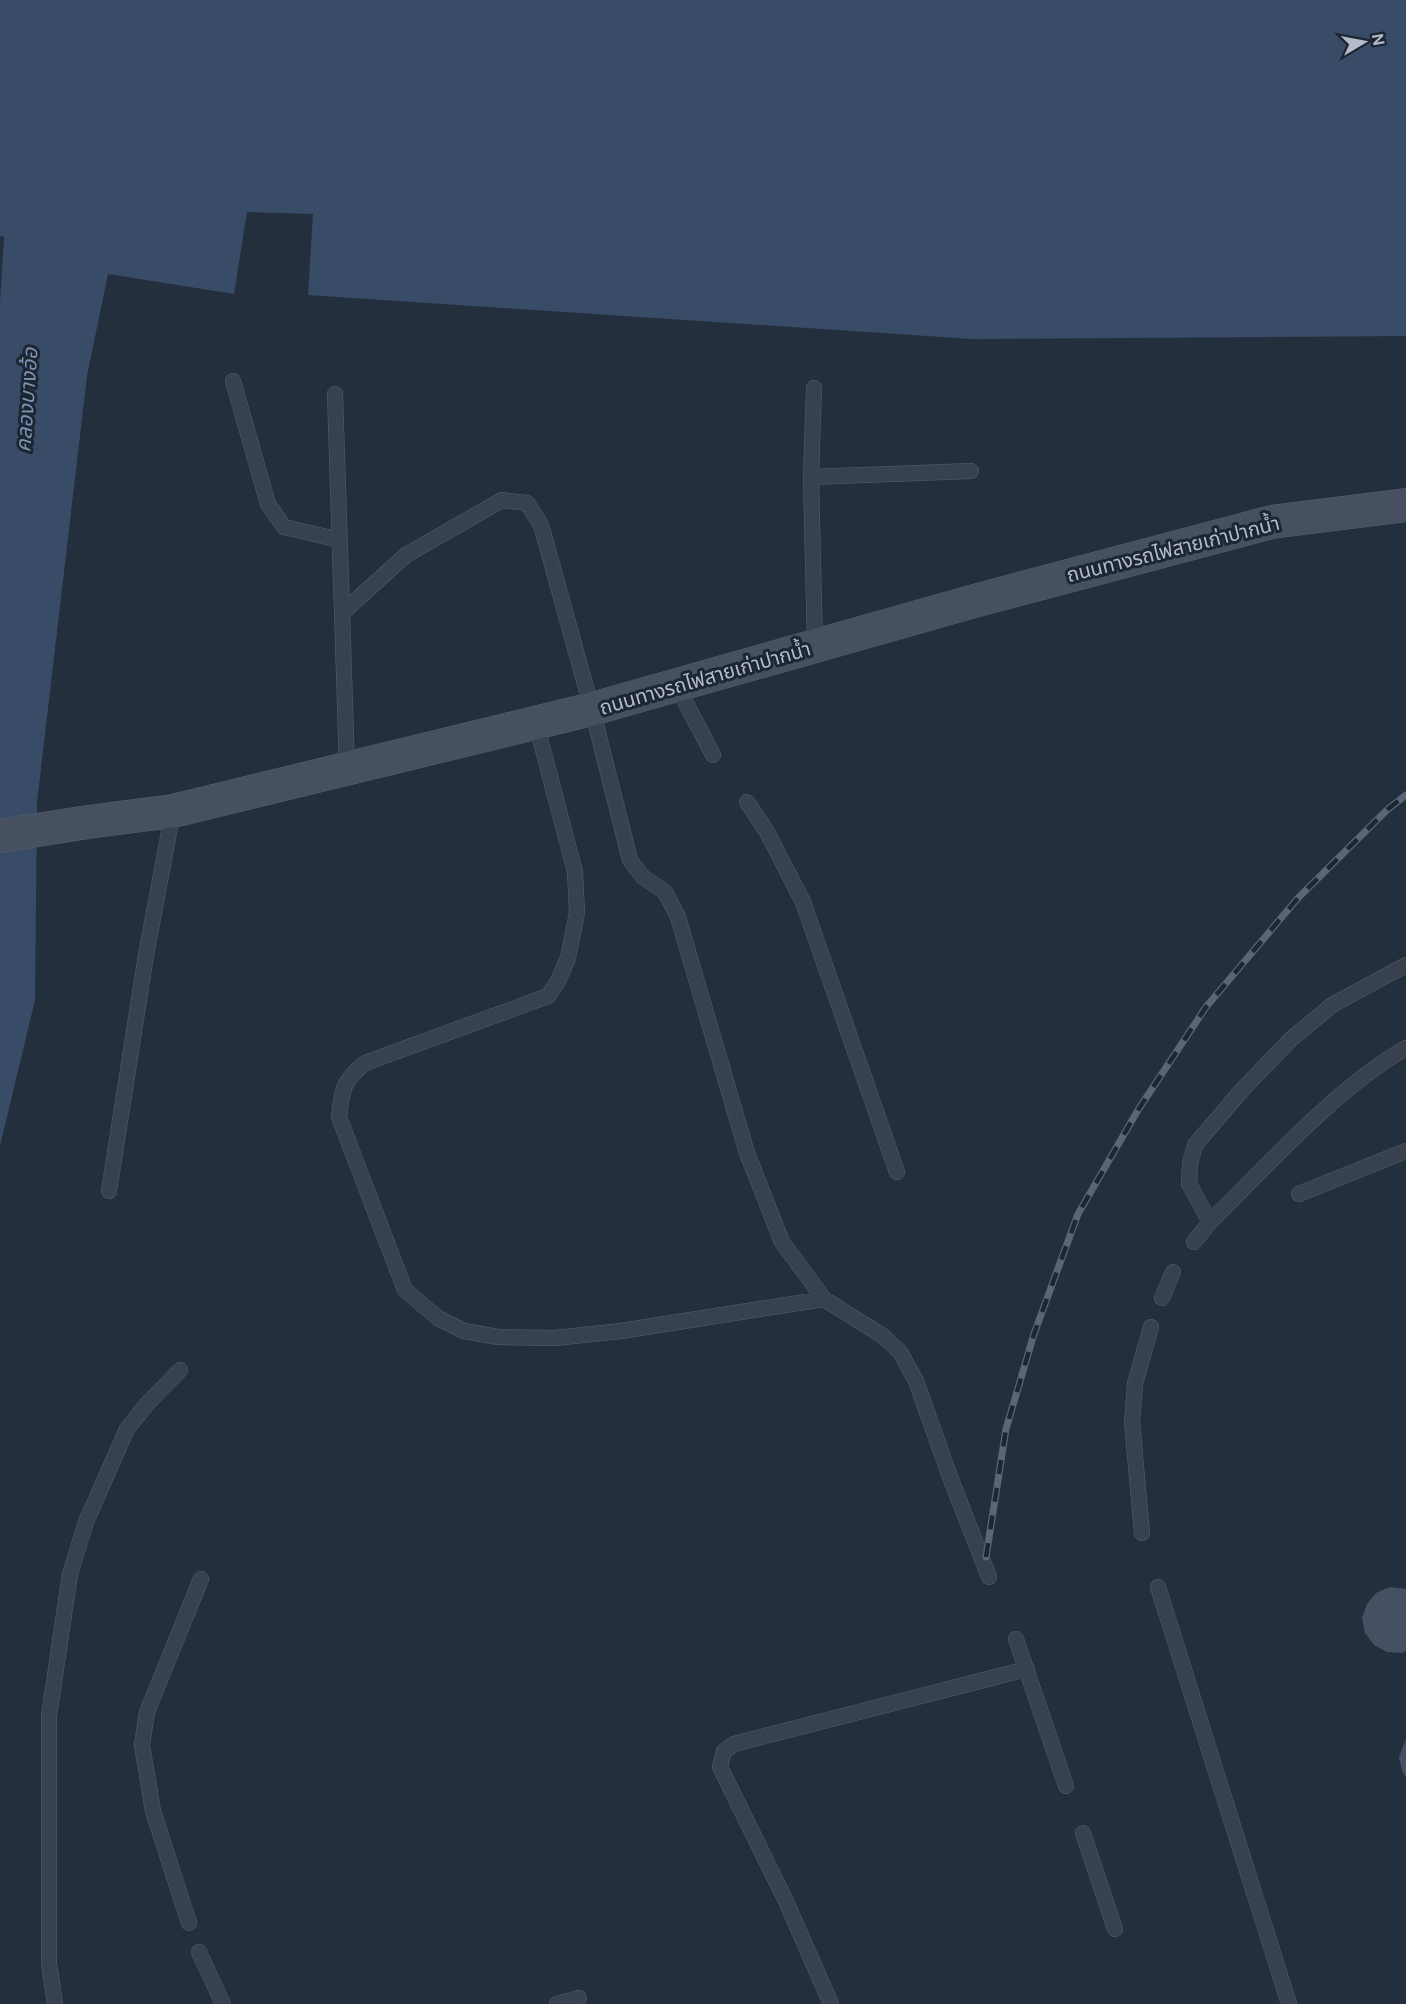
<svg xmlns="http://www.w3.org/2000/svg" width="1406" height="2004" viewBox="0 0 1406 2004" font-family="'DM Sans','Noto Sans Thai',sans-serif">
<rect width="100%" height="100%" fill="#242f3e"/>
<path fill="#394c67" d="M 0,0 L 1406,0 L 1406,336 L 972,339 L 308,295 L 313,214 L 247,212 L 234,294 L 108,274 L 87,376 L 37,802 L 35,1000 L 0,1146 L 0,303 L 4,237 L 0,236 Z"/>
<path fill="#455162" d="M 1390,1587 L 1406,1589 L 1406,1651 L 1402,1653 L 1387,1652 L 1374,1645 L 1365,1633 L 1362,1618 L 1367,1604 L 1376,1593 Z
M 1406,1739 L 1406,1777 L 1402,1771 L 1399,1757 Z"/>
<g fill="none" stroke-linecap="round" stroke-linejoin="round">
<defs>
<path id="lane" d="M 233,381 L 268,504 L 284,527 L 340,540
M 335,394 L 347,768
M 811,477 L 814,388
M 342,613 L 406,555 L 502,500 L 527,503 L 541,525 L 592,709 L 630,860 L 643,877 L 665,892 L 678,917 L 747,1153 L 782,1242 L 824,1299 L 883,1336 L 900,1352 L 916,1381 L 950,1477 L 989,1577
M 815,647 L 811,477 L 971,471
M 677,686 L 713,755
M 536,723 L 575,872 L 577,913 L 568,958 L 558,981 L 548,996 L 365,1063 C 343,1081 342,1089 339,1117 L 405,1290 L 438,1318 L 464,1331 L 498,1337 L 555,1338 L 621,1331 L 824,1299
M 747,802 L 767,832 L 803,902 L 897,1172
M 109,1191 L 146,955 L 173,811
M 1299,1194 L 1406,1151
M 1210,1222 L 1189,1184 L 1190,1164 L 1195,1145 L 1242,1090 L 1290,1040 L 1332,1005 L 1406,965
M 1194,1242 L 1210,1222 C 1270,1163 1334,1090 1406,1048
M 1162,1298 L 1173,1272
M 1142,1533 L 1132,1422 L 1135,1384 L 1151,1327
M 1158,1587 L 1289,2004
M 1016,1639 L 1066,1786
M 1083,1833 L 1115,1929
M 189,1923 L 153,1811 L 142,1745 L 147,1712 L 201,1579
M 199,1952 L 223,2004
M 55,2004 L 49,1963 L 49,1716 L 70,1574 L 86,1522 L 127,1429 L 147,1404 L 180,1370
M 557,2004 L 579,1998
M 831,2004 L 785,1899 L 720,1767 L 724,1751 L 734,1744 L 1027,1669"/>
<path id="secondary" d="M 0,836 L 88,822 L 173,811 L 592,709 L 978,600 L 1272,522 L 1406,505"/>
</defs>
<use href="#lane" stroke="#565f6c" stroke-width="16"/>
<use href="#secondary" stroke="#565f6c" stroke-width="34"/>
<use href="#lane" stroke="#38414e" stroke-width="15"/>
<use href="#secondary" stroke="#465061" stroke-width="33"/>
<defs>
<path id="rail" d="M 986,1557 L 1006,1429 L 1034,1334 L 1078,1214 L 1138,1110 L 1206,1007 L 1298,898 L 1388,809 L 1406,795"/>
</defs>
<use href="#rail" stroke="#5a6575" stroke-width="7"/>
<use href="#rail" stroke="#1d2633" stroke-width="4.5" stroke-dasharray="14" stroke-linecap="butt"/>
</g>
<g text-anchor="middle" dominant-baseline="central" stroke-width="6" stroke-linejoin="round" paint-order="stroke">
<g font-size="20" fill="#b4bcc9" stroke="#1d2633">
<text transform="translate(1173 549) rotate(-14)">ถนนทางรถไฟสายเก่าปากน้ำ</text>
<text transform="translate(705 678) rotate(-16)">ถนนทางรถไฟสายเก่าปากน้ำ</text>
</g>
<g font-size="21" font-style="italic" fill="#7c92b1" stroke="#1d2633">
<text transform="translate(27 400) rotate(-86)">คลองบางอ้อ</text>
</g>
</g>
<g transform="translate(1364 42) rotate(80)" stroke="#1d2633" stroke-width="4.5" paint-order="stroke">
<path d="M0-4.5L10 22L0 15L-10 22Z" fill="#b4bcc9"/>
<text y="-9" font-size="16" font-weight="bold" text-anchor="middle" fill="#b4bcc9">N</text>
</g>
</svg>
